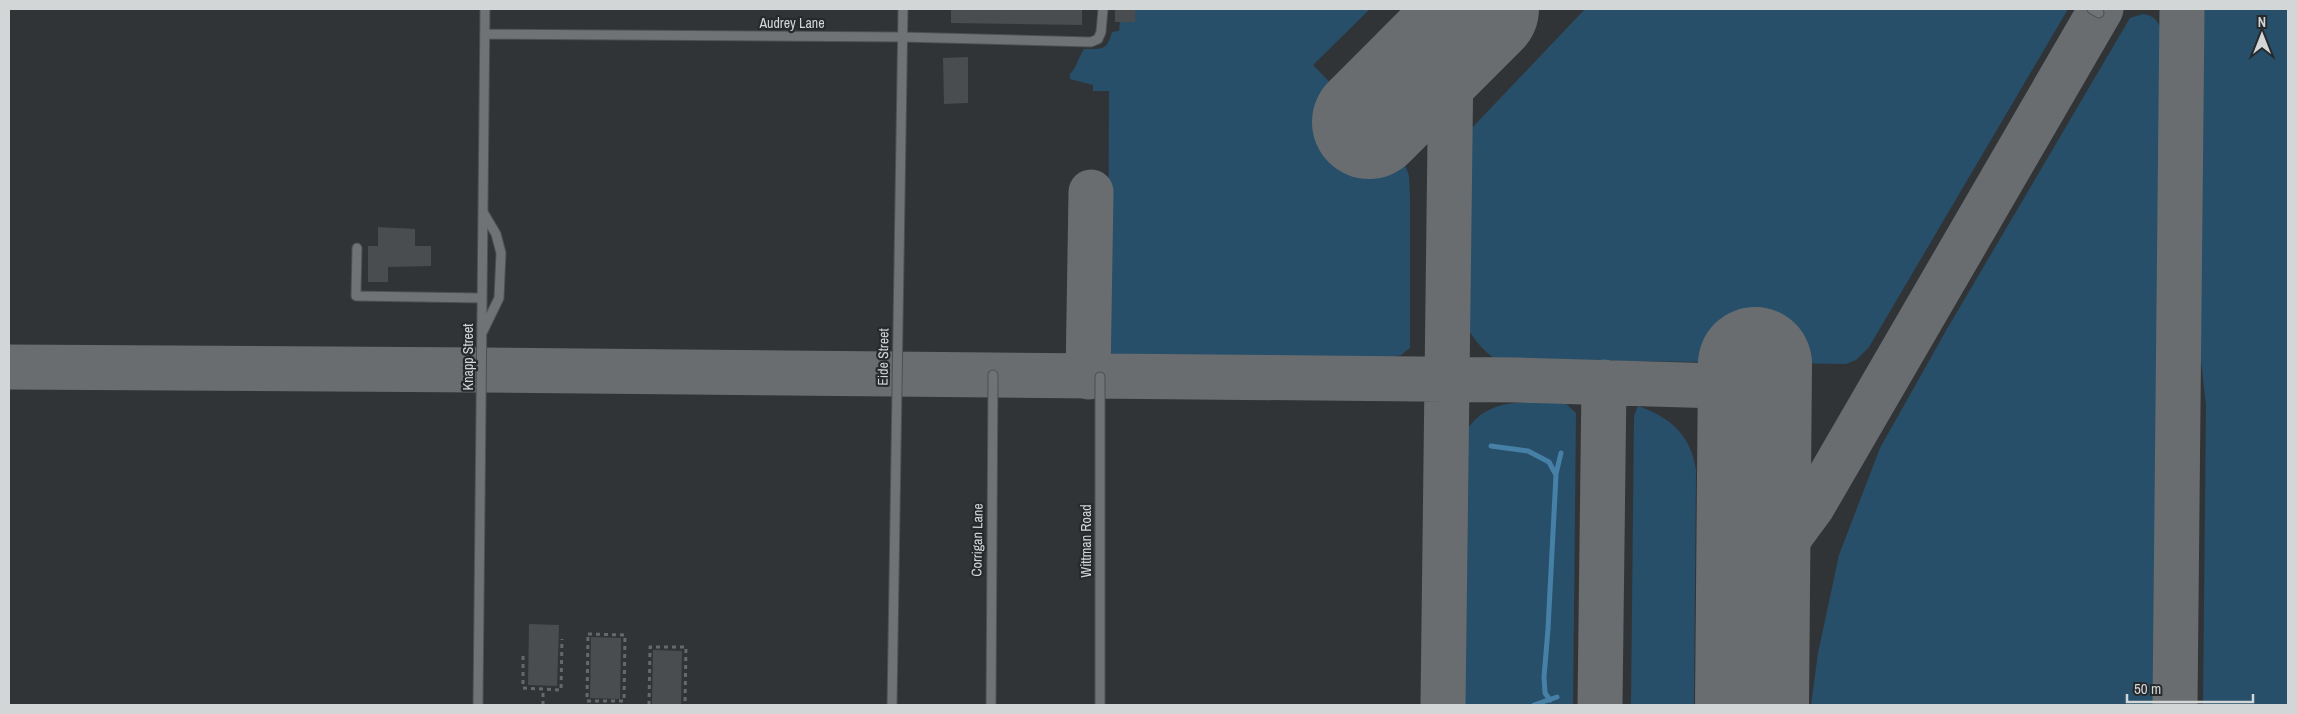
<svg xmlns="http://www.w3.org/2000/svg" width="2297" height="714" viewBox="0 0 2297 714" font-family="'Archivo Narrow',sans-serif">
<rect width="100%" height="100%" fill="#313437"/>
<path fill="#274f6a" d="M 1135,9 L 1370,9 L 1313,65 L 1402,156 L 1409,176 L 1410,197 L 1410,348 L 1401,355 L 1387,358 L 1334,362 L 1108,361 L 1109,91 L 1093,91 L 1093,85 L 1070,79 L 1070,74 C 1077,67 1078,58 1084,49 C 1102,49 1107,51 1112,32 L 1119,31 L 1120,22 L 1134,22 Z
M 1585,9 L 2068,9 L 1869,347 L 1856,360 L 1846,364 L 1495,359 C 1479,347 1469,334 1462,316 L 1463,158 L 1465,143 L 1470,130 Z
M 2203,9 L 2288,9 L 2288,705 L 2203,705 L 2206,406 L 2200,350 Z
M 2143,14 C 2157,16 2161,25 2162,38 L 2156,705 L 1811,705 L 1818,653 L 1839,555 L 1880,448 L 1947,329 L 2130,18 Z
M 1564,402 L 1576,413 L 1573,705 L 1457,705 L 1460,442 C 1481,396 1521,402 1564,402 Z
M 1638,406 C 1670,417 1691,435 1696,470 L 1694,705 L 1631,705 L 1634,416 Z"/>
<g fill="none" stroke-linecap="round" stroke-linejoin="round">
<path stroke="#4780a6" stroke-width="5" d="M 1491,446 L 1528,451 L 1549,462 L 1556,475 L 1548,629 L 1544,677 L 1545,693 L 1550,700
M 1556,474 L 1561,453
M 1534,705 L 1557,697"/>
<path stroke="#6a6d6f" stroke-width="45" d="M 9,367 L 482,370 L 1518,380 L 1754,387
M 1088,377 L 1091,192
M 1753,587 L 1812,507 L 2101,9
M 1443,705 L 1451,57 C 1454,41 1464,29 1474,16
M 1600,705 L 1604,382
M 2175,705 L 2182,9"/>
<path stroke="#6a6d6f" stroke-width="114" d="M 1369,122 L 1482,9
M 1752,705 L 1755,364"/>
</g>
<path fill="#494d50" d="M 951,9 L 1082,9 L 1082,25 L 951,23 Z
M 1115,9 L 1135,9 L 1135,22 L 1115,22 Z
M 968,57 L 968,103 L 944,104 L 943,58 Z
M 378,227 L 415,229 L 415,246 L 431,246 L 431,266 L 388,267 L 388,282 L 368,282 L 368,246 L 378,246 Z
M 529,624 L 559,625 L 557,686 L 528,685 Z
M 591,637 L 621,638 L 620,699 L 590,698 Z
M 653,650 L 682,651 L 681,705 L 652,705 Z"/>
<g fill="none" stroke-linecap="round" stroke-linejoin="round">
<defs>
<path id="lane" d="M 2092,9 L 2099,13
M 485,34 L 902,37 L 1091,42 L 1098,39 L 1101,32 L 1103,9
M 483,212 L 496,234 L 501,253 L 499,298 L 483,331
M 357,248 L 356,296 L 482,298
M 478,705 L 485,9
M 892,705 L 903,9
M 991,705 L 993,375
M 1100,705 L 1100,377"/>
</defs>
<use href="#lane" stroke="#4c5052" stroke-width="11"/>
<path stroke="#66696b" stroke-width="3" stroke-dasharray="4 4" stroke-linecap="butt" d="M 588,634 L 625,635 L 624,701 L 587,701 Z
M 523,656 L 523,688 L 561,690 L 562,639
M 543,705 L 543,689
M 649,705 L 650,647 L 686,647 L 685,705"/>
<use href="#lane" stroke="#6f7376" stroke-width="9"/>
</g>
<g text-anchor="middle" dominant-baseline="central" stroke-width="4.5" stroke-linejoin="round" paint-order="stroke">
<g font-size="14" fill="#d3d6d7" stroke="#272a2c">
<text x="792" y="23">Audrey Lane</text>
<text transform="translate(468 357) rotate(-90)">Knapp Street</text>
<text transform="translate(883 357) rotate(-89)">Eide Street</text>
<text transform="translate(977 540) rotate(-89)">Corrigan Lane</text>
<text transform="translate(1086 541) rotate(-90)">Wittman Road</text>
</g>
</g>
<rect width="2297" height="714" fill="none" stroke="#d3d6d7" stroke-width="20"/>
<g transform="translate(2262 35)" stroke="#272a2c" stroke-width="4" paint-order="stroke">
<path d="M0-4L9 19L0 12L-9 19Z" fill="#d3d6d7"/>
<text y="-8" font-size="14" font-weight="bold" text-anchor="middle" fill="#d3d6d7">N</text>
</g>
<path d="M2127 694v8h126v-8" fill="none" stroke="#d3d6d7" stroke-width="2.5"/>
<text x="2134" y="694" font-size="15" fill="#d3d6d7" stroke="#272a2c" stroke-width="4" paint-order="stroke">50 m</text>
</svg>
